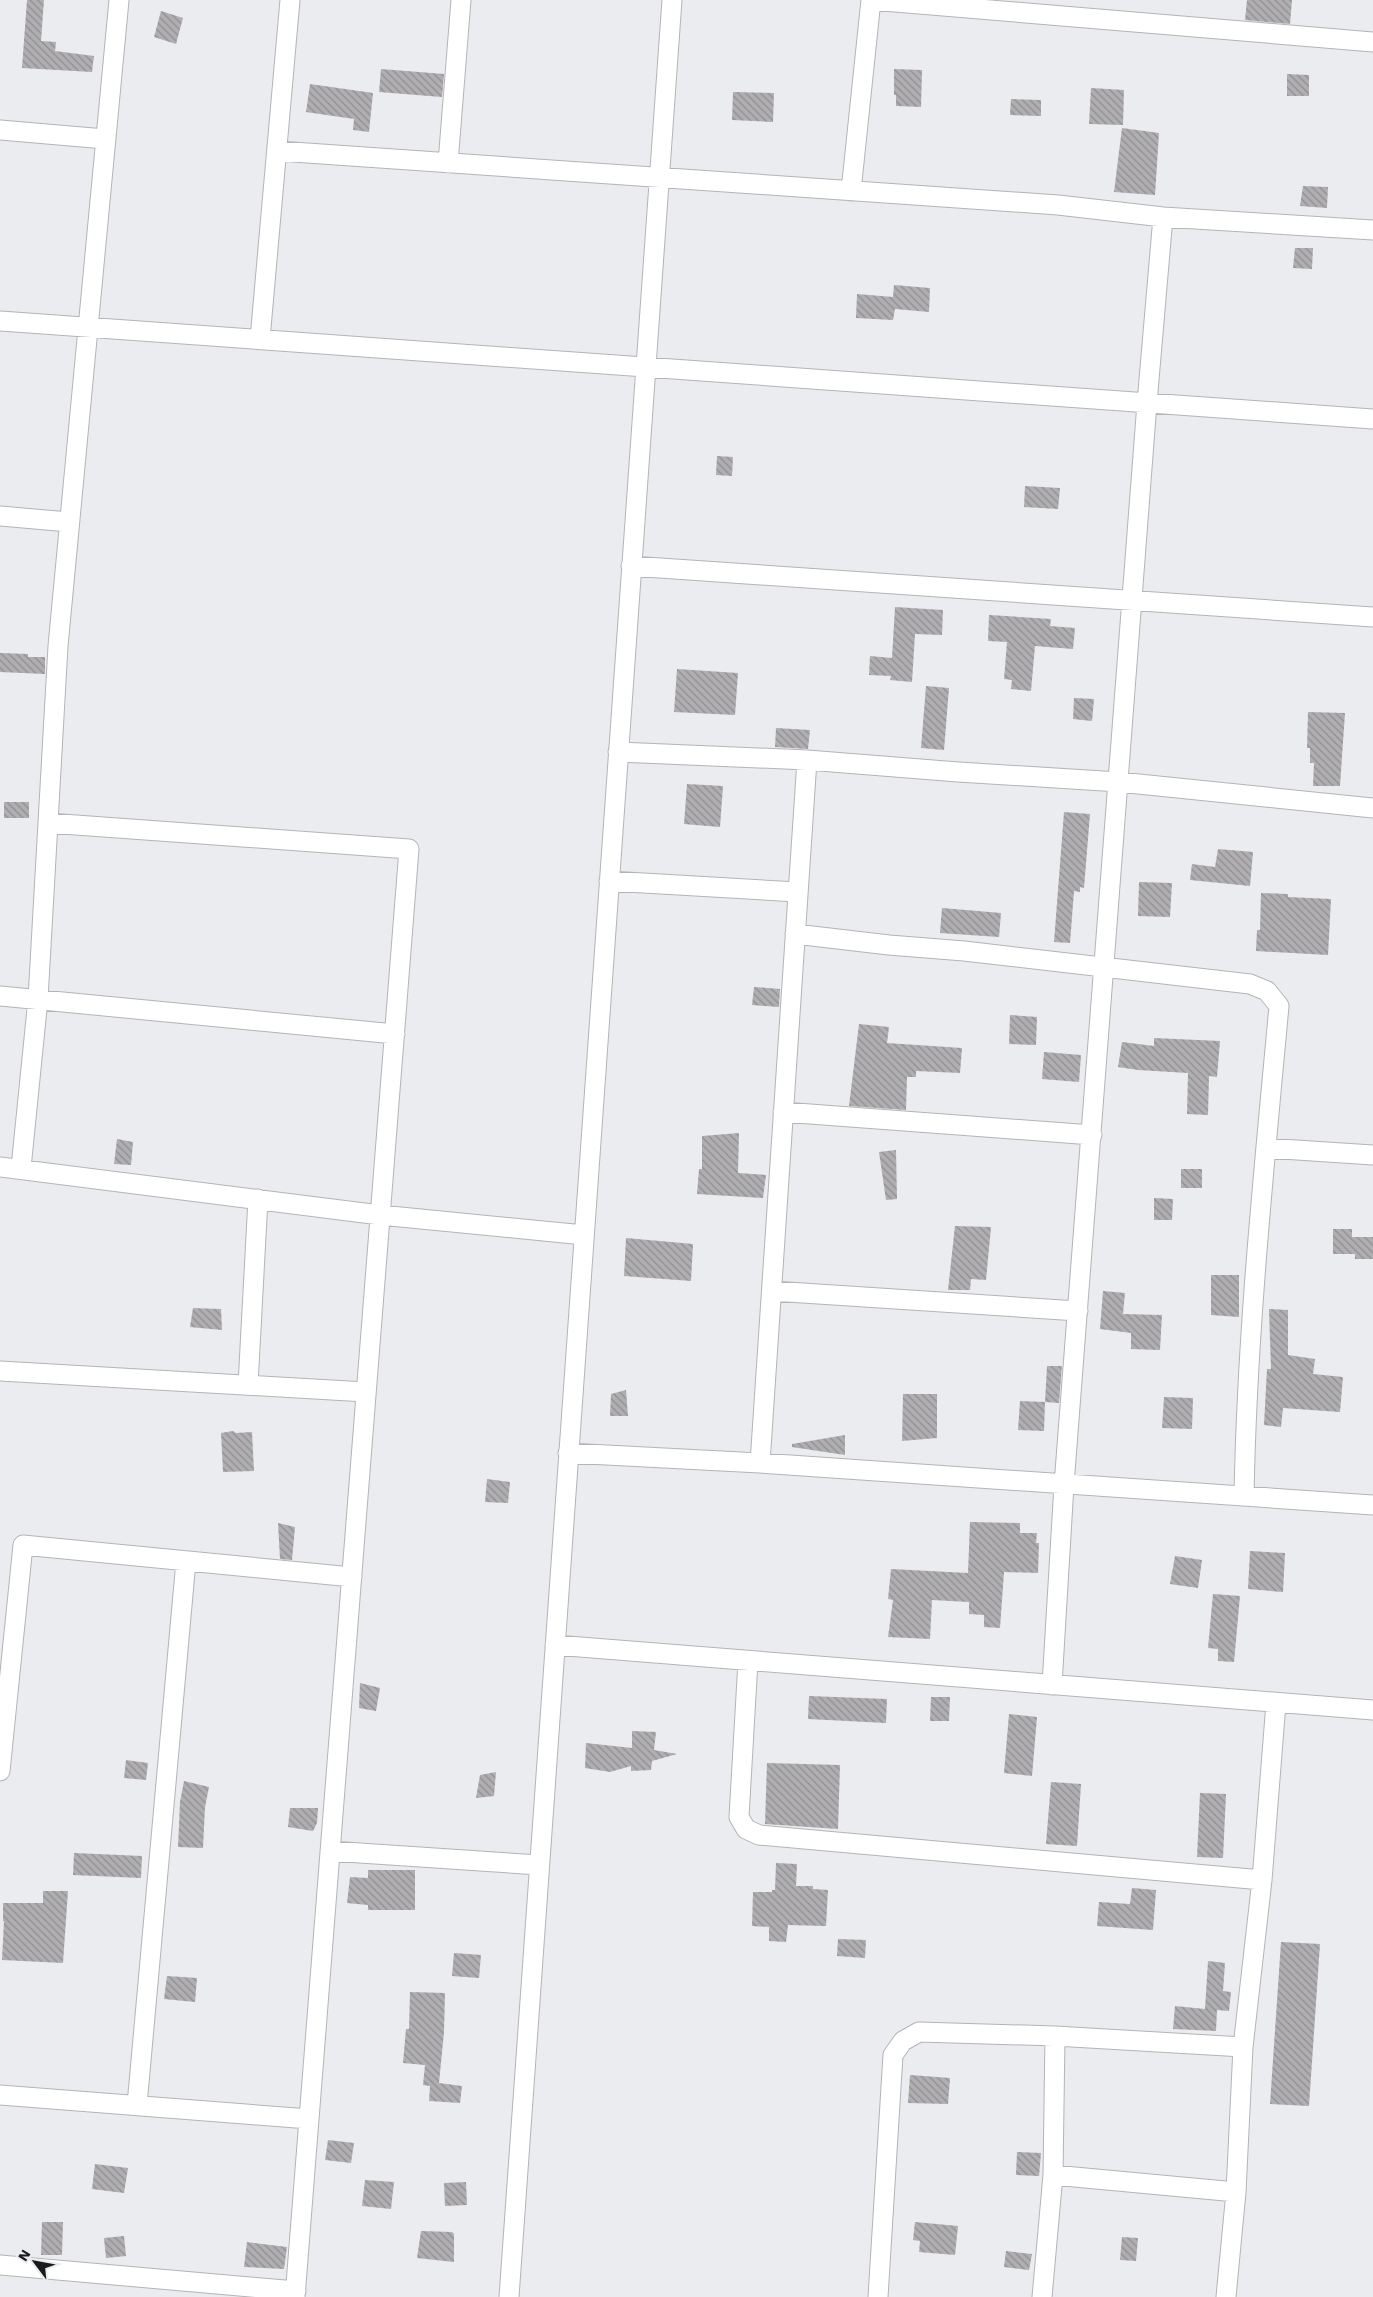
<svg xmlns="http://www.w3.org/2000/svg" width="1373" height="2297" viewBox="0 0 1373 2297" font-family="'Work Sans',sans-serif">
<defs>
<pattern id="building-back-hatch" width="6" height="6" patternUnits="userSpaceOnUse" patternTransform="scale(1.25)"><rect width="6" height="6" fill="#b0aeb1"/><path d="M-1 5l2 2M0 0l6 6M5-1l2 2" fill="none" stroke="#8e8d8f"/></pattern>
</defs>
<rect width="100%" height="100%" fill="#ebecef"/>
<path fill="url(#building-back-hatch)" d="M 27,0 L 44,0 L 41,41 L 56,42 L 55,51 L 94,56 L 92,72 L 22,68 Z
M 1247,0 L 1292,0 L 1290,24 L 1245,20 Z
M 161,11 L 183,18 L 176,44 L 154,37 Z
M 381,69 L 444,74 L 442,97 L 379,92 Z
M 894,69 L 922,70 L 921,107 L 896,106 L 896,95 L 894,95 Z
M 1287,74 L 1309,75 L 1309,96 L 1287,96 Z
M 310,84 L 373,93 L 369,132 L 353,130 L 354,119 L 306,112 Z
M 1091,88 L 1124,90 L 1123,125 L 1089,124 Z
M 733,92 L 774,93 L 773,122 L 732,120 Z
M 1011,99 L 1041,100 L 1041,116 L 1010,115 Z
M 1122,128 L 1159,133 L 1155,195 L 1114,192 Z
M 1303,186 L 1328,187 L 1327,208 L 1300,206 Z
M 1295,248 L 1313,248 L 1312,269 L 1293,268 Z
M 894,285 L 930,288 L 929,312 L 895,309 L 893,320 L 856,318 L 857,294 L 893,297 Z
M 717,456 L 733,457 L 732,476 L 716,475 Z
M 1025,486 L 1060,488 L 1058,509 L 1024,507 Z
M 895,607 L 943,610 L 942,635 L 915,634 L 912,682 L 890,680 L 891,676 L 869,675 L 870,656 L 892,658 Z
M 989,615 L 1051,619 L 1050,626 L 1075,628 L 1073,649 L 1035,646 L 1031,691 L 1011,689 L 1012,680 L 1004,679 L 1007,642 L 988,641 Z
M 0,653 L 28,654 L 28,657 L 45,657 L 45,674 L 0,672 Z
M 677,669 L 738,673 L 735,715 L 674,712 Z
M 926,686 L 949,688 L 944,750 L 921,748 Z
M 1074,698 L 1094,699 L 1092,721 L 1073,719 Z
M 1308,712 L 1345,713 L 1340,786 L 1313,786 L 1314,763 L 1310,763 L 1310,748 L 1307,748 Z
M 776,728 L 810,730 L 808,749 L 775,747 Z
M 687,784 L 723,786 L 720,827 L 684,824 Z
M 4,802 L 29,802 L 29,818 L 4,818 Z
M 1064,812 L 1090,814 L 1084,888 L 1080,887 L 1080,892 L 1074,891 L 1070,943 L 1054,942 Z
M 1218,849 L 1253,852 L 1250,886 L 1190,880 L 1192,864 L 1215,867 Z
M 1139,882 L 1172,883 L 1170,917 L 1138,916 Z
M 1261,893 L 1288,894 L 1288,897 L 1331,899 L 1328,955 L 1256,951 L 1257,930 L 1260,930 Z
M 942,908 L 1001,913 L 999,937 L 940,933 Z
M 754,987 L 780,989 L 779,1007 L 752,1005 Z
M 1010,1015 L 1037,1017 L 1036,1045 L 1009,1044 Z
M 859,1024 L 889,1027 L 887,1043 L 962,1048 L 960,1073 L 916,1071 L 916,1077 L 907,1077 L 906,1110 L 849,1106 Z
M 1154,1038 L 1220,1041 L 1217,1077 L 1209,1076 L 1208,1115 L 1187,1114 L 1188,1073 L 1138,1070 L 1118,1067 L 1122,1042 L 1154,1046 Z
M 1044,1052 L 1081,1055 L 1079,1082 L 1042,1079 Z
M 739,1133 L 738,1173 L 766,1175 L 763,1198 L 697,1194 L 699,1169 L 702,1169 L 702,1136 Z
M 117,1139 L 133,1142 L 131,1165 L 114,1164 Z
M 896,1150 L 897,1199 L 886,1200 L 879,1152 Z
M 1181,1169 L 1202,1169 L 1202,1188 L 1181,1188 Z
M 1154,1198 L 1173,1199 L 1172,1220 L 1154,1220 Z
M 955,1226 L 991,1227 L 986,1280 L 971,1279 L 970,1290 L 948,1290 Z
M 1333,1229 L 1352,1229 L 1352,1237 L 1373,1237 L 1373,1259 L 1355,1259 L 1355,1254 L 1333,1254 Z
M 626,1238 L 693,1244 L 691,1281 L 624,1276 Z
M 1211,1275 L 1239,1275 L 1239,1317 L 1211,1315 Z
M 1103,1291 L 1125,1293 L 1123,1314 L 1162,1315 L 1160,1350 L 1131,1349 L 1131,1333 L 1100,1329 Z
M 193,1308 L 221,1309 L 222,1330 L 190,1327 Z
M 1269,1309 L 1288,1310 L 1288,1355 L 1315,1359 L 1313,1374 L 1343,1377 L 1340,1412 L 1283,1408 L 1281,1427 L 1264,1425 L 1267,1369 L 1271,1369 Z
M 1047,1366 L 1062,1366 L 1059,1403 L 1045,1402 Z
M 626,1390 L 628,1416 L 610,1416 L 611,1394 Z
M 903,1394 L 937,1394 L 937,1438 L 902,1441 Z
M 1164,1397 L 1193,1398 L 1192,1429 L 1162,1428 Z
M 1020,1401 L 1045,1402 L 1044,1431 L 1018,1430 Z
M 233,1431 L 236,1433 L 252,1432 L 254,1471 L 223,1472 L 221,1433 Z
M 845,1435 L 845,1455 L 792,1447 L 792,1444 Z
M 487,1479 L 510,1482 L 508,1503 L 485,1502 Z
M 970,1522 L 1020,1523 L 1020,1533 L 1037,1533 L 1036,1543 L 1039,1543 L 1038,1573 L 1004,1572 L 1000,1628 L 984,1627 L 984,1615 L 969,1614 L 969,1602 L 932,1600 L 930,1639 L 888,1637 L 893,1600 L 888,1599 L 891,1569 L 968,1573 Z
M 278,1523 L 295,1527 L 292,1560 L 280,1559 Z
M 1250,1551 L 1285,1553 L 1283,1592 L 1248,1589 Z
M 1175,1556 L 1202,1560 L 1198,1588 L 1170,1584 Z
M 1213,1594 L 1240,1596 L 1234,1662 L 1218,1661 L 1218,1649 L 1208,1648 Z
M 360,1683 L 380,1688 L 376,1711 L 359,1708 Z
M 809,1696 L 887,1699 L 886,1723 L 808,1719 Z
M 931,1697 L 950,1697 L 949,1721 L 930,1721 Z
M 1009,1714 L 1037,1717 L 1032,1776 L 1004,1773 Z
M 632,1731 L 656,1732 L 654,1750 L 677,1754 L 652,1761 L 651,1770 L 631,1771 L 631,1766 L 610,1772 L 585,1768 L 586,1743 L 632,1748 Z
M 126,1760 L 148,1763 L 146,1780 L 124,1778 Z
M 767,1763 L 840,1765 L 838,1829 L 765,1824 Z
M 496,1772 L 494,1796 L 476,1798 L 480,1775 Z
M 184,1781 L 209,1787 L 205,1807 L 203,1848 L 178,1847 L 180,1802 Z
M 1051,1782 L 1081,1784 L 1077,1846 L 1046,1844 Z
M 1200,1793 L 1226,1794 L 1223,1858 L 1197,1857 Z
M 290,1808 L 318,1808 L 317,1823 L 313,1831 L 288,1827 Z
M 74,1853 L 142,1856 L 141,1878 L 73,1875 Z
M 776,1863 L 797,1864 L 796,1886 L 813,1886 L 813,1889 L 828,1890 L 826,1926 L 788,1925 L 786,1942 L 769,1941 L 769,1927 L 752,1926 L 753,1892 L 772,1892 L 772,1890 L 775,1890 Z
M 368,1870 L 415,1870 L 415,1910 L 368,1910 L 368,1905 L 347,1903 L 350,1877 L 368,1878 Z
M 1132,1888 L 1156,1890 L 1153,1930 L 1097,1926 L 1099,1902 L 1130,1904 Z
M 43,1891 L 68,1891 L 63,1963 L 2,1960 L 4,1921 L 3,1921 L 3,1903 L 43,1903 Z
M 838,1939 L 866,1940 L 865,1958 L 837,1956 Z
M 1281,1942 L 1320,1944 L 1309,2106 L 1270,2104 Z
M 454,1953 L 481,1955 L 479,1978 L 452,1976 Z
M 1208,1961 L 1225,1963 L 1223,1991 L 1231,1992 L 1229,2011 L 1217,2010 L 1216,2031 L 1173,2029 L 1175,2006 L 1205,2009 Z
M 167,1976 L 197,1978 L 195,2002 L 164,1999 Z
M 410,1992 L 445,1993 L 444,2032 L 439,2083 L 462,2086 L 460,2103 L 429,2101 L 430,2086 L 423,2085 L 425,2065 L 403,2063 L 406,2029 L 409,2029 Z
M 910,2075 L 950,2078 L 948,2104 L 908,2103 Z
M 328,2140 L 354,2143 L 351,2163 L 325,2160 Z
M 1017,2152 L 1041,2153 L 1039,2176 L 1016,2175 Z
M 95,2164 L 128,2168 L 124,2193 L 92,2189 Z
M 365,2180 L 394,2182 L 391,2209 L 362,2206 Z
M 466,2182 L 467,2205 L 445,2206 L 444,2183 Z
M 42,2222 L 63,2222 L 62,2255 L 41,2255 Z
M 915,2222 L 958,2226 L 955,2255 L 919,2252 L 920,2241 L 913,2240 Z
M 421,2231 L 452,2232 L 454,2234 L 454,2262 L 417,2258 Z
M 124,2236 L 126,2256 L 106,2258 L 104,2238 Z
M 1122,2237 L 1138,2238 L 1136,2261 L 1120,2260 Z
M 247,2242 L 287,2247 L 284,2269 L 244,2267 Z
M 1006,2251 L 1032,2254 L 1029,2270 L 1004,2267 Z"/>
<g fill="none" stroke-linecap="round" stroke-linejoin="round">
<defs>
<path id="minor" d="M 871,0 L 1373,42
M 0,130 L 105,139
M 278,151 L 1058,205 L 1163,217 L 1373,230
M 448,163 L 461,0
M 851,191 L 871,0
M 0,321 L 1373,419
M 260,339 L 290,0
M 0,516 L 69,522
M 631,566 L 1373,617
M 618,752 L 807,760 L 958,772 L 1119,782 L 1373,808
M 48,823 L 409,849 L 295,2297
M 609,881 L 798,892
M 795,934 L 889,945 L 964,951 L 1250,984 L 1267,991 L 1279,1006 C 1264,1169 1247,1332 1244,1496
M 0,996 L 395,1034
M 783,1112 L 1092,1135
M 1266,1148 L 1373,1155
M 0,1167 L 380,1215 L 584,1235
M 21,1168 L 38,999 L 58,646 L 119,0
M 772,1291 L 1078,1311
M 0,1371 L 366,1392
M 248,1385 L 258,1199
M 568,1453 L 760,1463 L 1373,1505
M 760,1463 L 807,760
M 555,1645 L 1373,1710
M 748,1661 L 739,1817 L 746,1829 L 759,1835 L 1262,1880
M 1052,1685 L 1064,1485 L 1147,403 L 1163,217
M 0,1771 L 23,1545 L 352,1577
M 330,1851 L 539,1865
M 0,2095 L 309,2119
M 137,2105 L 186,1561
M 1053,2175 L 1236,2192
M 0,2265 L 296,2291
M 509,2297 L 672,0
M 878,2297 L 893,2055 L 903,2041 L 919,2032 L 1055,2036
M 1042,2297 L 1053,2175 L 1055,2036 L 1243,2047
M 1226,2297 L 1236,2192 L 1243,2047 L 1262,1880 L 1276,1703"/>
</defs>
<use href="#minor" stroke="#b3b4b8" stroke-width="21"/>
<use href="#minor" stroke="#fff" stroke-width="19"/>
</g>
<g transform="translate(35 2262) rotate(302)" stroke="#ebecef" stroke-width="4" paint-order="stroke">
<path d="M0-4L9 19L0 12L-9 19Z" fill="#1a1a1c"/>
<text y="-8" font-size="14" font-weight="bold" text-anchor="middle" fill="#1a1a1c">N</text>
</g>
</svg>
